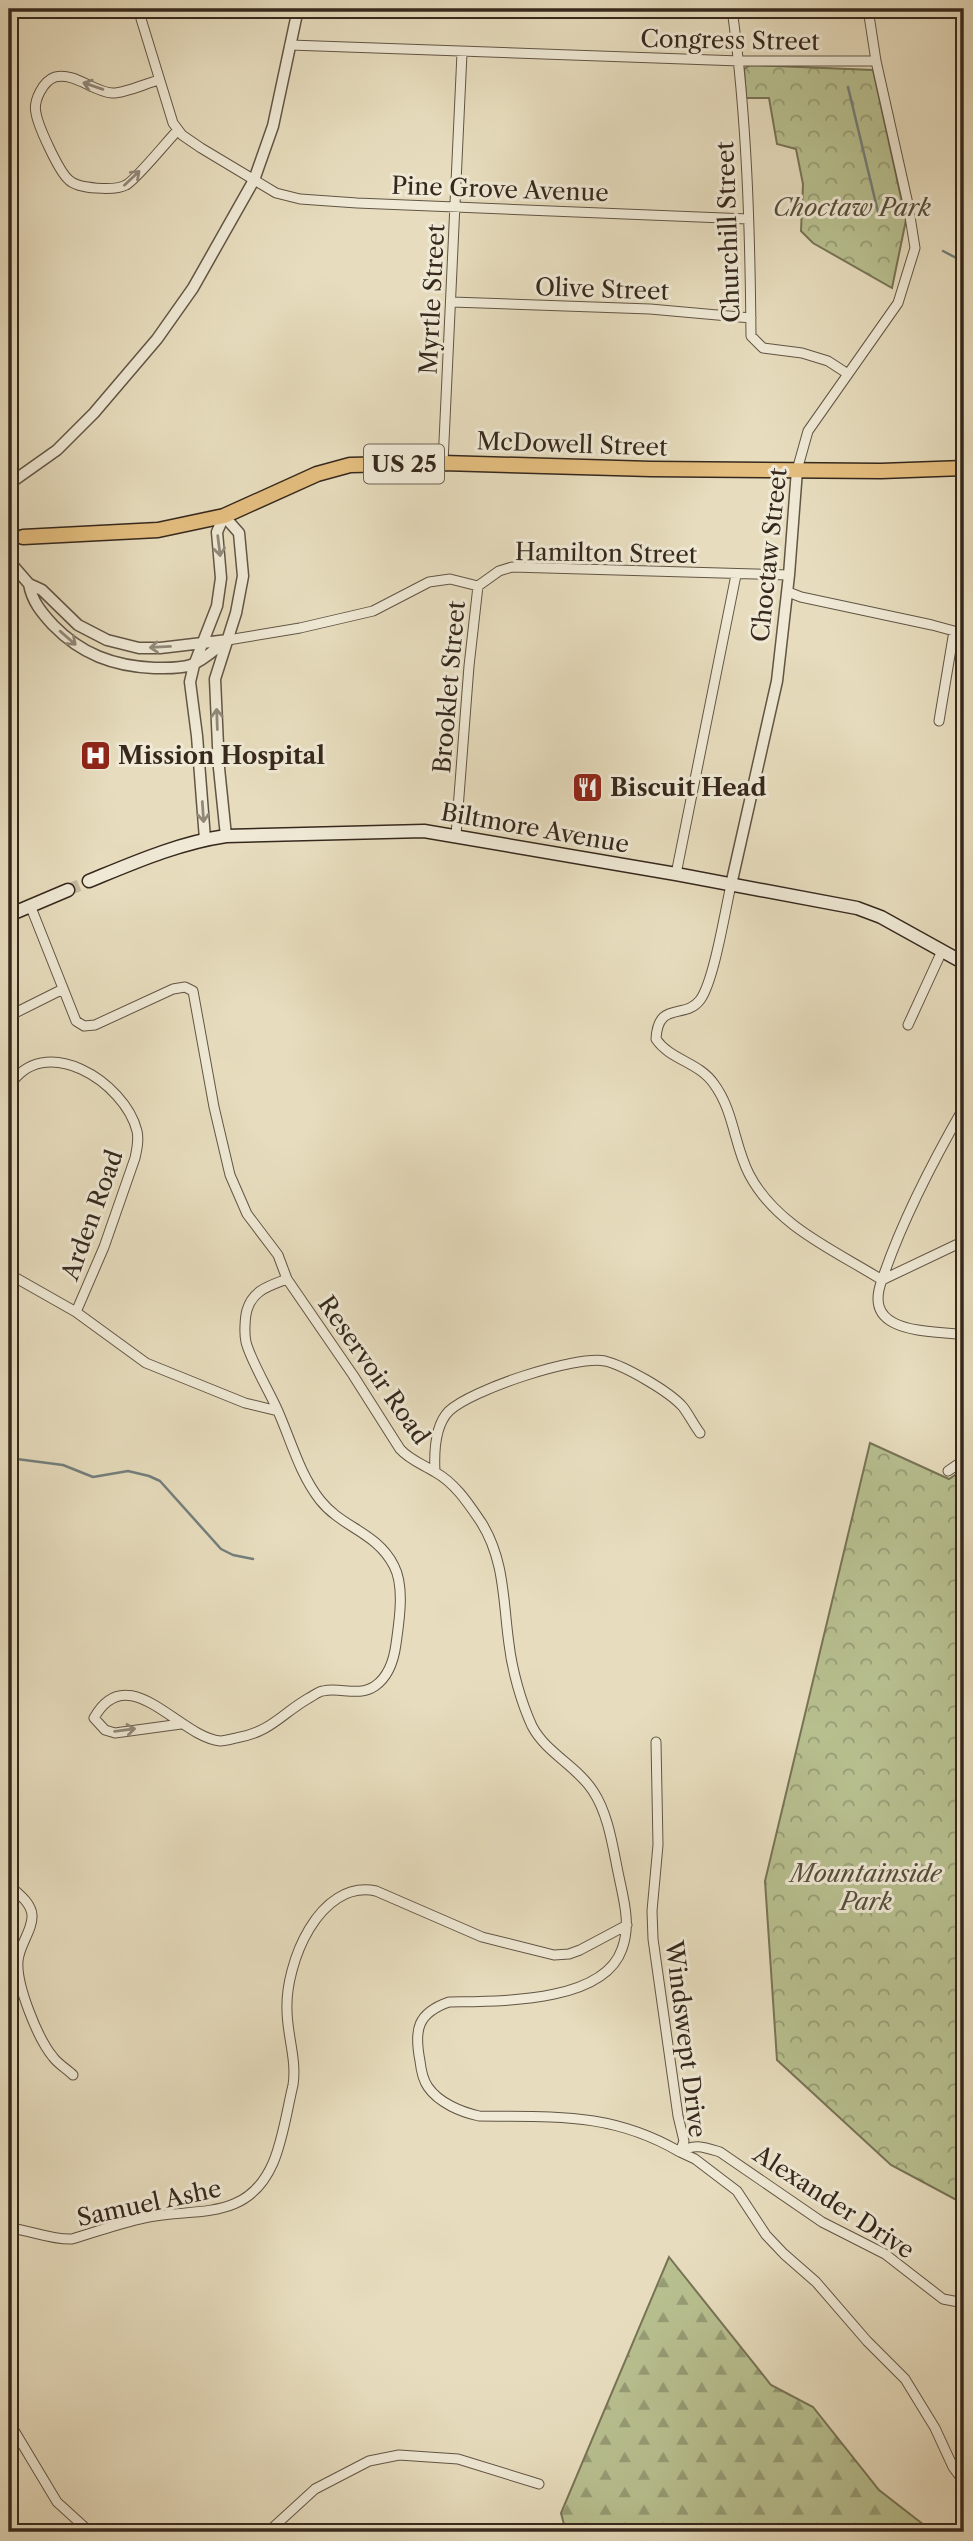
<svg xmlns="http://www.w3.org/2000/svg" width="973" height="2541" viewBox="0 0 973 2541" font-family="'Libre Caslon Text',serif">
<defs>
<pattern id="forest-firs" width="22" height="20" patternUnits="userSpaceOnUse" patternTransform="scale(1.75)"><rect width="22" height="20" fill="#b8c090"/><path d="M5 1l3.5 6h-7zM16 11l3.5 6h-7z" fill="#969c75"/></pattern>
<pattern id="park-crowns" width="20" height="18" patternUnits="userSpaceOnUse" patternTransform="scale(1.75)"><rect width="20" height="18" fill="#b8c090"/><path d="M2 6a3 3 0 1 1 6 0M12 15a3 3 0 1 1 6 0" fill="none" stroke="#969c75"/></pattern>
</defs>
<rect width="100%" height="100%" fill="#e7ddbe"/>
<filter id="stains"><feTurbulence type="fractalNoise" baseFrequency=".00286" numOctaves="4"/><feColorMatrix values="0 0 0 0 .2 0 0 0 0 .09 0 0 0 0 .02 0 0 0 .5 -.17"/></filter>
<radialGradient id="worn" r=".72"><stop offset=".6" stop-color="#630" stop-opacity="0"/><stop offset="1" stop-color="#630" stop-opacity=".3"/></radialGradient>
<path fill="url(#forest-firs)" stroke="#777456" stroke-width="2" d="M 669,2257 L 771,2385 L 813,2407 L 879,2490 L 933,2532 L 566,2532 L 561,2513 Z"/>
<path fill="url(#park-crowns)" stroke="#777456" stroke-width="2" d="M 750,65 L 873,70 L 906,220 L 892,288 L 813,243 L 801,231 L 803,184 L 796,149 L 777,144 L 769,98 L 746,98 L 744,69 Z
M 870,1443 L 949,1479 L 964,1469 L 964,2204 L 891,2165 L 777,2060 L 765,1881 Z"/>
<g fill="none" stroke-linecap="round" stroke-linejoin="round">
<path stroke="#737f7d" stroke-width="2.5" d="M 827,9 L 828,13
M 848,87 L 878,212 L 886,217
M 943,251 L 964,262
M 9,1458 L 63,1465 L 93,1477 L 128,1471 L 149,1476 L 160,1481 L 221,1549 L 233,1555 L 253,1559"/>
<path stroke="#c4b99e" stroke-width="12" stroke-dasharray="12 6" stroke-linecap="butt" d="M 68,890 L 89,881"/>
<path stroke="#c4b99e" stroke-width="14" stroke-dasharray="14 7" stroke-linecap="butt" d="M 9,538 L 23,537"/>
<defs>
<path id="minor" d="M 138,9 L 173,123 L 182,135 L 201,148 L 276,193 L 300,199 L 357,203 L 748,219
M 732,9 C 747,117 750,227 751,336 L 763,348 L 802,353 L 828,361 L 848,374
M 957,9 L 964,14
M 290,45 L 740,61 L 876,61
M 159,80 C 147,83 123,94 112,93 C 94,92 74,72 55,77 C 43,81 33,101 36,113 C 38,126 59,172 69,180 C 78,189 115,191 126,185 C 136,180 168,140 178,130
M 452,302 L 650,309 L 751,318
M 443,463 L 462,53
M 797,470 L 808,431 L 898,303 L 915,248 L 908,204 L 876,61 L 868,9
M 788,592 L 801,597 L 932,625 L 954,631 L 939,721
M 228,640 L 300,628 L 373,611 L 429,582 L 450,579 L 478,586 L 499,571 L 512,567 L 789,575
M 456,835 L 469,666 L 478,586
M 676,874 L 736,575
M 731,885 C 725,911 714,981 700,1000 C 685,1020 658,1000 656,1039 C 670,1060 699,1062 714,1084 C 734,1111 734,1145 749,1174 C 776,1226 834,1250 882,1280 C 902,1220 933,1161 964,1107
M 30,905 L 76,1021 L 84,1026 L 95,1025 L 173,989 L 185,987 L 193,991 L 214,1107 L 230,1175 L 247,1214 L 278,1255 L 287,1279 L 353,1375 L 400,1449 C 410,1460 422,1464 435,1472 C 455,1483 468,1503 481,1522 C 505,1560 503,1602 509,1644 C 512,1670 521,1702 532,1726 C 546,1753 577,1766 593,1791 C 609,1815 613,1849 619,1877 C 624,1901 631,1925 622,1949 C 603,2004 496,2001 449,2002 C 417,2013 414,2030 420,2061 C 421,2070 423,2080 428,2087 C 439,2103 461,2112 479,2116 C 554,2117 612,2112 680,2152 C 694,2143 704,2147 720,2152 L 822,2222 L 885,2254 L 943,2299 L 964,2303
M 9,1016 L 63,989
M 908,1025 L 942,951
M 9,1087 C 43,1030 125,1082 137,1131 C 139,1140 137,1149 135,1158 L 104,1247 L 76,1312
M 964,1241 L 882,1280 C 861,1335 929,1330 964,1335
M 9,1274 L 76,1312 L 146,1363 L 245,1403 L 278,1411
M 948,1471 L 964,1460
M 435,1472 C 434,1453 435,1425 449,1411 C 471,1390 575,1355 605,1361 C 625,1366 669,1391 683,1407 C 689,1415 694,1425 700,1433
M 181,1724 L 115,1733 L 105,1730 L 94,1718 C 128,1657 179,1737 220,1741 C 225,1741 232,1739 236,1738 C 271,1732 281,1714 309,1698 C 313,1696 319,1691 323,1691 C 340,1687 359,1697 375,1686 C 388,1677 394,1659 396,1644 C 399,1622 405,1587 394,1566 C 377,1532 342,1528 320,1500 C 299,1473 291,1440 277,1409 C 269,1391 250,1359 246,1342 C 244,1334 245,1317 247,1310 C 253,1290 269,1286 287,1279
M 656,1742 L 658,1845 L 652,1911 L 653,1939 L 678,2116 L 684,2141 L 680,2152 L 695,2159 L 737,2191 L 766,2235 L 784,2254 L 816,2282 L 867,2341 L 905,2379 L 935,2428 L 953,2467 L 964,2482
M 9,1885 C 17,1893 31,1902 32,1915 C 33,1930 19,1945 18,1961 C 16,1985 38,2039 53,2057 C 58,2064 67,2069 73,2075
M 9,2228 C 30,2230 51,2240 72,2239 C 96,2232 120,2223 144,2218 C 195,2207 247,2223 273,2163 C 283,2140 287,2110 293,2085 C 297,2060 287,2035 287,2010 C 285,1964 319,1879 376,1891 L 482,1937 L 554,1955 L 569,1954 L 580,1950 L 627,1925
M 9,2422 L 57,2502 L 90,2532
M 268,2532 L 315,2489 L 369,2461 L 399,2455 L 458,2459 L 539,2484"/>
<path id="tertiary" d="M 9,484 L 57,450 L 94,413 L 157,339 L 193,288 L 254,180 L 273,126 L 298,9
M 9,561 L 29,584 L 42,590 L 78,625 L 107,640 L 139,648 L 160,648 L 228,640
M 29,584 C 32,601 41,612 53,625 C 81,654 113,666 154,668 C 166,668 179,669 191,665 C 203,661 216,648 226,641
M 205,839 L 197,736 L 190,682 L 194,665 L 217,606 L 221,578 L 217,532 L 224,516 L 239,533 L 243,576 L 236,613 L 215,679 L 219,768 L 226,836
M 731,885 L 777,681 L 789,575 L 797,470"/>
<path id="secondary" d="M 89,881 C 133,863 178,843 226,836 L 424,831 L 676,874 L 857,908 L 881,917 L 964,963
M 9,915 L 68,890"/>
<path id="primary" d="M 23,537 L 158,530 L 224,516 L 317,474 L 350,465 L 443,463 L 651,469 L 881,471 L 964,468"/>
</defs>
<use href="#minor" stroke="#625545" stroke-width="11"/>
<use href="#tertiary" stroke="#625545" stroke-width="13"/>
<use href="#secondary" stroke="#36281d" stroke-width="15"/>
<use href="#primary" stroke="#36281d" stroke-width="17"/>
<use href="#minor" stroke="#efe9d5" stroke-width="9"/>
<use href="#tertiary" stroke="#efe9d5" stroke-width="10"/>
<use href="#secondary" stroke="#efe9d5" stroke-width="12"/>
<use href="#primary" stroke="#e4be7f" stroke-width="14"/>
</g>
<defs><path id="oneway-shaft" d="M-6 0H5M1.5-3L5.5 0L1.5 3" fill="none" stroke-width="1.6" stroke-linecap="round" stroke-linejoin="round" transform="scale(1.75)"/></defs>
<g stroke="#928879">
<use href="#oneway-shaft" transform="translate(93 86) rotate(-161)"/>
<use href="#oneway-shaft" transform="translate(132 178) rotate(-43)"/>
<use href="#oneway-shaft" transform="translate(219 546) rotate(83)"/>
<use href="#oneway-shaft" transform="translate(68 638) rotate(41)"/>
<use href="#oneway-shaft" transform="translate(160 647) rotate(177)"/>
<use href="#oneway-shaft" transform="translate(217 719) rotate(-92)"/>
<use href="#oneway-shaft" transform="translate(203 812) rotate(86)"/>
<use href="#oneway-shaft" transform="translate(125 1730) rotate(-7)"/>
</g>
<defs>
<symbol id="hospital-square" viewBox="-11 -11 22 22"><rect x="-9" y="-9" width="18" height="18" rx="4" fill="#8f2418" stroke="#efe9d5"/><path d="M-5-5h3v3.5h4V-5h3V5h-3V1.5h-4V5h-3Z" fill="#fff"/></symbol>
<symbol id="restaurant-square" viewBox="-11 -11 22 22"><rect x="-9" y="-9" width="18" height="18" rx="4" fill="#8f2418" stroke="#efe9d5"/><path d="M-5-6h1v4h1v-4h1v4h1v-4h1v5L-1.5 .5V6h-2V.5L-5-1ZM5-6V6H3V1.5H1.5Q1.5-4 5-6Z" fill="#fff"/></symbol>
</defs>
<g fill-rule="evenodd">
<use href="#hospital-square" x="78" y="738" width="35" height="35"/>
<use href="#restaurant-square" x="570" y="770" width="35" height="35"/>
</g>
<g text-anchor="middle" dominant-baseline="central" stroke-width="6" stroke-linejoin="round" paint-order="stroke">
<rect fill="#efe9d5" stroke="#6e6254" stroke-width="2" x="364" y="444.5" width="80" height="39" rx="5"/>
<g font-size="23" font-weight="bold" fill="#36281d">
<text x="404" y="464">US 25</text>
</g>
<g font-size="24" fill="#36281d" stroke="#efe9d5">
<text transform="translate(730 40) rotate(1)">Congress Street</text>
<text transform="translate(500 189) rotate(2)">Pine Grove Avenue</text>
<text transform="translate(728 232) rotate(-92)">Churchill Street</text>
<text transform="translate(602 289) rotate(2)">Olive Street</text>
<text transform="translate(432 299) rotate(-87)">Myrtle Street</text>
<text transform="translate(572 444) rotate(2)">McDowell Street</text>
<text transform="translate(606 553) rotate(1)">Hamilton Street</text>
<text transform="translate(769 555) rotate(-84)">Choctaw Street</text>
<text transform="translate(449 687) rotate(-85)">Brooklet Street</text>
<text transform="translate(535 828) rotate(10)">Biltmore Avenue</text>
<text transform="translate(92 1215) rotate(-70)">Arden Road</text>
<text transform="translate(374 1370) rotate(55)">Reservoir Road</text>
<text transform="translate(686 2039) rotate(83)">Windswept Drive</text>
<text transform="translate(834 2202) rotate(33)">Alexander Drive</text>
<text transform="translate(149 2203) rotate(-12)">Samuel Ashe</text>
</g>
<g font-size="24" font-style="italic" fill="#564e3a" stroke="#efe9d5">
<text x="852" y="207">Choctaw Park</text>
<text x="866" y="1873">Mountainside<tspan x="866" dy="28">Park</tspan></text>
</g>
<g font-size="24" font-weight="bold" fill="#36281d" stroke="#efe9d5" text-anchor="start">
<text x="118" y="755">Mission Hospital</text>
<text x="610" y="787">Biscuit Head</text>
</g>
</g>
<rect width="973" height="2541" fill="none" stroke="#e7ddbe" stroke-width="35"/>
<rect x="10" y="10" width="952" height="2520" fill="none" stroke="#36281d" stroke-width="3.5"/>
<rect x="18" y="18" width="938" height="2506" fill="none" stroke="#36281d" stroke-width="2"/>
<rect width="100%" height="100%" filter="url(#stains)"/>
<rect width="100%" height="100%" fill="url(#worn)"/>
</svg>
